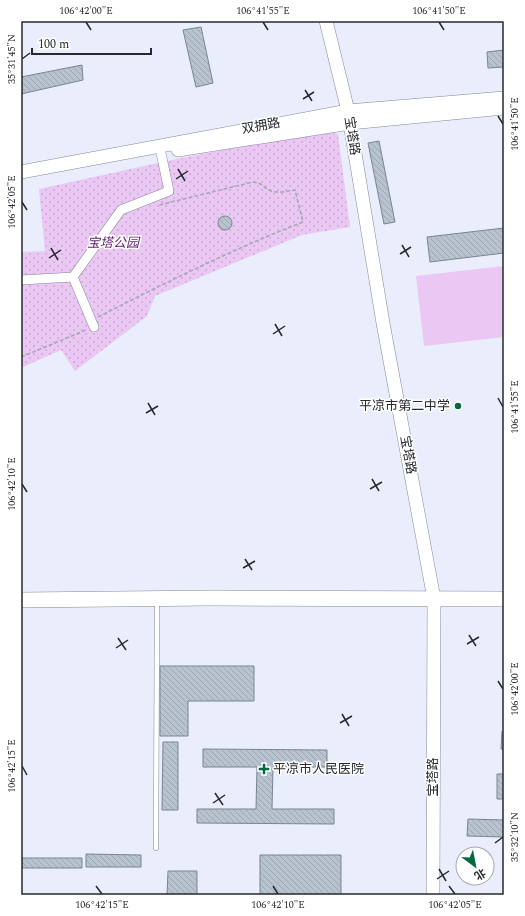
<svg xmlns="http://www.w3.org/2000/svg" width="525" height="916" viewBox="0 0 525 916" font-family="Spectral,'Noto Sans SC',serif">
<defs>
<pattern id="park-dots" width="8" height="8" patternUnits="userSpaceOnUse"><rect width="8" height="8" fill="#ebc7f3"/><path d="M2 2h.1M6 6h.1" fill="none" stroke="#caabd1" stroke-width="1.8" stroke-linecap="round"/></pattern>
<pattern id="building-back-hatch" width="6" height="6" patternUnits="userSpaceOnUse"><rect width="6" height="6" fill="#b7c3cf"/><path d="M-1 5l2 2M0 0l6 6M5-1l2 2" fill="none" stroke="#9da8b2"/></pattern>
</defs>
<rect width="100%" height="100%" fill="#e9edfc"/>
<path fill="url(#park-dots)" d="M 326,132 L 338,134 L 350,227 L 302,235 L 155,296 L 147,316 L 75,371 L 61,350 L 21,368 L 21,252 L 45,251 L 39,189 L 181,158 L 299,135 Z"/>
<path fill="#ebc7f3" d="M 504,266 L 504,337 L 424,346 L 416,276 Z"/>
<path fill="url(#building-back-hatch)" stroke="#7a8590" d="M 201,27 L 213,83 L 196,87 L 183,30 Z
M 504,50 L 504,67 L 488,68 L 487,52 Z
M 82,65 L 83,80 L 21,94 L 21,77 Z
M 379,141 L 395,222 L 384,224 L 368,143 Z
M218 223a7 7 0 1 1 14 0a7 7 0 1 1-14 0Z
M 504,228 L 504,253 L 430,262 L 427,237 Z
M 160,666 L 254,666 L 254,701 L 188,701 L 188,736 L 160,736 Z
M 502,731 L 504,732 L 504,749 L 501,749 Z
M 163,742 L 178,742 L 178,810 L 162,810 Z
M 203,749 L 327,750 L 327,767 L 273,767 L 272,809 L 334,809 L 334,824 L 197,823 L 197,809 L 256,809 L 257,767 L 203,767 Z
M 497,774 L 504,774 L 504,799 L 497,799 Z
M 468,819 L 504,820 L 504,837 L 467,836 Z
M 86,854 L 141,855 L 141,867 L 86,867 Z
M 260,855 L 341,855 L 341,895 L 260,895 Z
M 22,858 L 82,858 L 82,868 L 22,868 Z
M 168,871 L 197,871 L 197,895 L 167,895 Z"/>
<g fill="none" stroke-linecap="round" stroke-linejoin="round">
<defs>
<path id="lane" d="M 156,848 L 157,607"/>
<path id="street" d="M 73,277 L 121,210 L 169,191 L 161,153
M 73,277 L 94,327
M 21,280 L 73,277"/>
<path id="secondary" d="M 326,21 L 348,111 L 383,323 L 434,599 L 433,895
M 178,150 L 350,123 L 504,108
M 21,172 L 348,111 L 504,98"/>
<path id="primary" d="M 21,600 L 210,598 L 504,599"/>
</defs>
<use href="#lane" stroke="#858997" stroke-width="5.5"/>
<use href="#street" stroke="#858997" stroke-width="10"/>
<use href="#secondary" stroke="#858997" stroke-width="14"/>
<use href="#primary" stroke="#858997" stroke-width="16"/>
<path stroke="#a4a7b2" stroke-width="1.5" stroke-dasharray="4 2" stroke-linecap="butt" d="M 98,317 C 165,283 233,249 303,222 L 295,190 C 288,191 276,194 269,190 C 261,186 265,184 253,182 L 159,205
M 21,357 L 86,330"/>
<use href="#lane" stroke="#fff" stroke-width="4.5"/>
<use href="#street" stroke="#fff" stroke-width="9"/>
<use href="#secondary" stroke="#fff" stroke-width="13"/>
<use href="#primary" stroke="#fff" stroke-width="15"/>
</g>
<path fill="none" stroke="#27292e" stroke-width="1.5" d="M 86,22 L 91,30M 263,22 L 268,30M 439,22 L 444,30M 22,59 L 30,53M 305,90 L 312,101M 303,99 L 314,92M 498,116 L 503,124M 178,169 L 185,181M 176,179 L 188,171M 22,202 L 27,210M 402,245 L 409,257M 51,248 L 58,260M 400,254 L 411,247M 49,258 L 61,250M 275,324 L 282,336M 273,334 L 285,326M 498,398 L 503,407M 148,403 L 155,415M 146,413 L 158,406M 372,479 L 379,491M 22,484 L 27,492M 370,489 L 382,482M 245,559 L 252,570M 243,568 L 255,561M 469,635 L 476,646M 118,638 L 126,650M 467,644 L 479,637M 116,648 L 128,640M 498,681 L 503,689M 342,714 L 349,726M 340,723 L 352,716M 22,766 L 27,775M 215,793 L 223,805M 213,803 L 225,795M 495,843 L 503,837M 439,869 L 446,881M 437,879 L 449,871M 96,886 L 102,894M 273,886 L 278,894M 449,886 L 455,894"/>
<g fill="#02683d" stroke="#fff" stroke-width="1.5">
<circle cx="458" cy="406" r="4"/>
<path d="M262 763h4v4h4v4h-4v4h-4v-4h-4v-4h4z"/>
</g>
<g text-anchor="middle" dominant-baseline="central" stroke-width="3" stroke-linejoin="round" paint-order="stroke">
<g font-size="13" fill="#27292e" stroke="#fff">
<text transform="translate(261 126) rotate(-10)">双拥路</text>
<text transform="translate(352 136) rotate(81)">宝塔路</text>
<text transform="translate(408 455) rotate(80)">宝塔路</text>
<text transform="translate(433 777) rotate(-90)">宝塔路</text>
</g>
<g font-size="13" font-style="italic" fill="#62256f" stroke="#fff">
<text x="113" y="243">宝塔公园</text>
</g>
<g font-size="13" fill="#27292e" stroke="#fff" text-anchor="end">
<text x="450" y="406">平凉市第二中学</text>
<text x="273" y="769" text-anchor="start">平凉市人民医院</text>
</g>
</g>
<rect width="525" height="916" fill="none" stroke="#ffffff" stroke-width="44"/>
<g transform="translate(475 866) rotate(148)"><circle r="19" fill="#ffffff" stroke="#a9a9ab"/>
<path d="M0-3L7 15L0 10L-7 15Z" fill="#02683d"/>
<text y="-6" font-size="11" font-weight="bold" text-anchor="middle" fill="#27292e">北</text>
</g>
<path d="M32 48v6h119v-6" fill="none" stroke="#27292e" stroke-width="2"/>
<text x="38" y="48" font-size="12" fill="#27292e" stroke="#ffffff" stroke-width="3" paint-order="stroke">100 m</text>
<rect x="22" y="22" width="481" height="872" fill="none" stroke="#27292e" stroke-width="1.5"/>
<g font-size="10" text-anchor="middle" fill="#27292e">
<text x="86" y="14">106°42'00"E</text>
<text x="263" y="14">106°41'55"E</text>
<text x="439" y="14">106°41'50"E</text>
<text transform="translate(11 59) rotate(-90)" y="4">35°31'45"N</text>
<text transform="translate(514 124) rotate(-90)" y="4">106°41'50"E</text>
<text transform="translate(11 202) rotate(-90)" y="4">106°42'05"E</text>
<text transform="translate(514 407) rotate(-90)" y="4">106°41'55"E</text>
<text transform="translate(11 484) rotate(-90)" y="4">106°42'10"E</text>
<text transform="translate(514 689) rotate(-90)" y="4">106°42'00"E</text>
<text transform="translate(11 766) rotate(-90)" y="4">106°42'15"E</text>
<text transform="translate(514 837) rotate(-90)" y="4">35°32'10"N</text>
<text x="102" y="908">106°42'15"E</text>
<text x="278" y="908">106°42'10"E</text>
<text x="455" y="908">106°42'05"E</text>
</g>
</svg>
